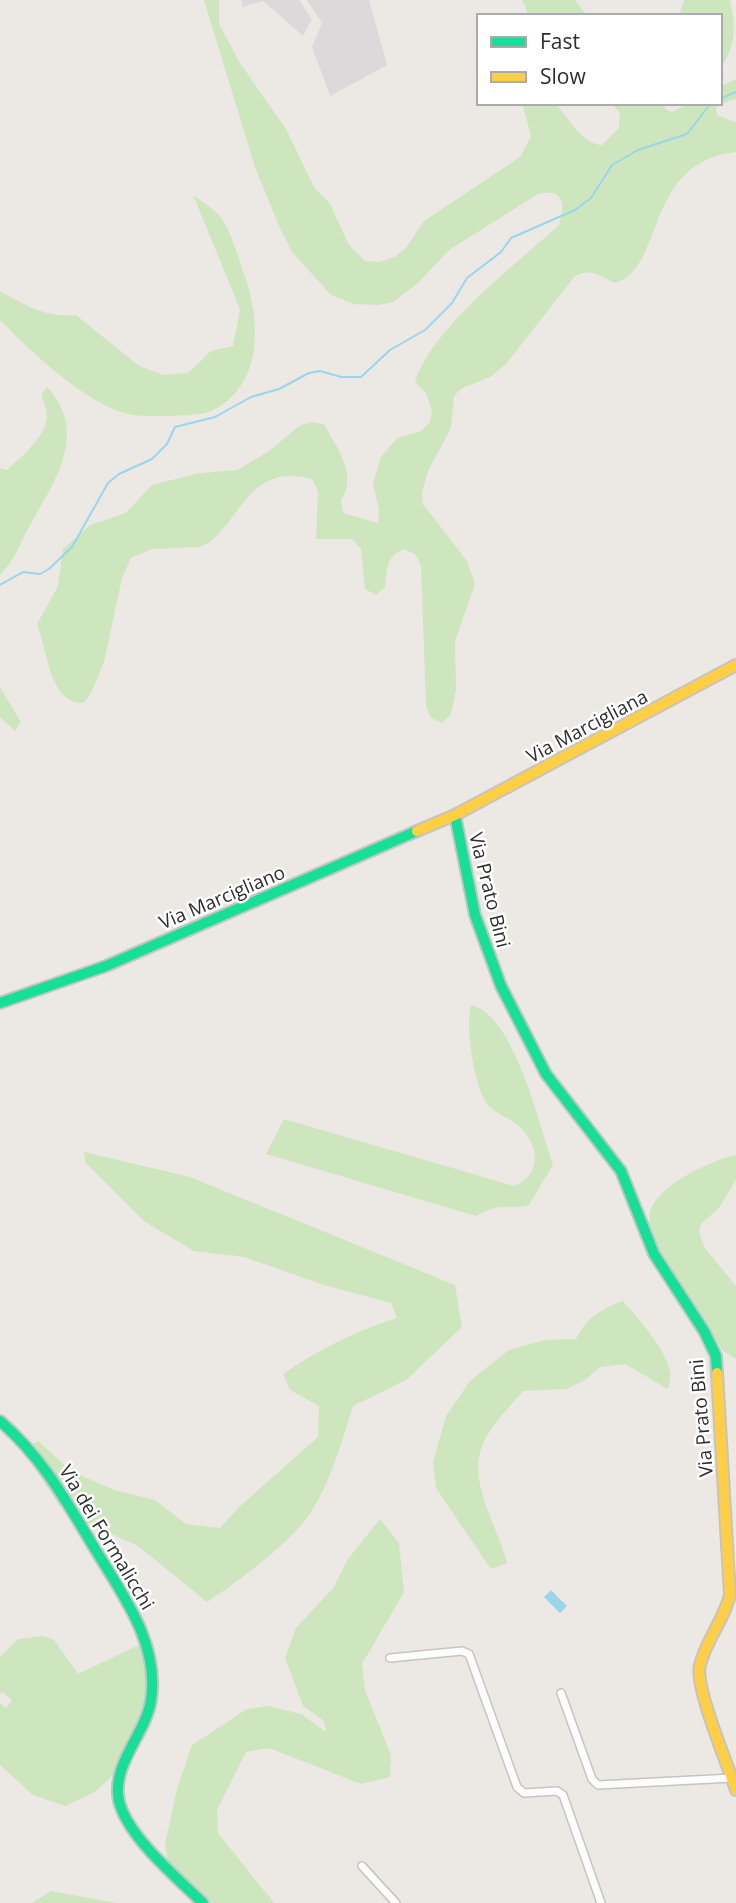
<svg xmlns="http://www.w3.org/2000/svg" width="736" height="1903" viewBox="0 0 736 1903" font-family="'Open Sans',sans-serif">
<rect width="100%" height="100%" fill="#ece8e4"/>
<path fill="#dcd9db" d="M 241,0 L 299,0 L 312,19 L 303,36 L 263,1 L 243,7 Z
M 307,0 L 369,0 L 387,65 L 330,96 L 312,47 L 322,23 Z"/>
<path fill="#cee6be" d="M 204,0 L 219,0 L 219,24 L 240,63 L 286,129 L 314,187 L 330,204 L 349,245 L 365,261 L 379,262 L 395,257 L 405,249 L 424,221 L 520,157 L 531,136 L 522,103 L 555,103 C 568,117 582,145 602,145 L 619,128 L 620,113 L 611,103 L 664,103 L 665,109 L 672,112 L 690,103 L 720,103 L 720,87 L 736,79 L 736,99 L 716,106 L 717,115 L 736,122 L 736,152 C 642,163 667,268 614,283 C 600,275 590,268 575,276 L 506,364 L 490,377 L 462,388 L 454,396 L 451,428 L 428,471 L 422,493 L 423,504 L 467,561 L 475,584 L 455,641 L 456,690 L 451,714 L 442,723 L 431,718 L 426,706 L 421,565 L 415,554 L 404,549 C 386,556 387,570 385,587 L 376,595 L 365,589 L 361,549 L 352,539 L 316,539 L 318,491 L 312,479 C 252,463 244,513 210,542 L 199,547 L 152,549 L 131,558 L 122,578 L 104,662 L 90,695 L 83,703 C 49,704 47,647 37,624 L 58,586 L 63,549 L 90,525 L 126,513 L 152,485 L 200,473 L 237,470 L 269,451 L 299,426 L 311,422 L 324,424 C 337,448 358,475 341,500 L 343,513 L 378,523 L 379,510 L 373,483 L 381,457 L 397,438 L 421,431 L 430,422 L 432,410 L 426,393 L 415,382 C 431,329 516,264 558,226 C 566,206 565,188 538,194 L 449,250 L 418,283 L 393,302 L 379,305 L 354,304 L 331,295 L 292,252 L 279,226 L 255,167 Z
M 522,0 L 575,0 L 587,16 L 529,16 Z
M 684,0 L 730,0 C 736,27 736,45 720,70 L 720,16 L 679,16 Z
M 193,195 C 202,202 216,210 222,219 C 232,235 238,256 244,274 C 260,317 264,381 217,408 C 201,417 182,415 165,416 C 145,416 131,417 113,409 C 74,392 29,350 0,320 L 0,291 C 25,305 46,318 76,315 L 139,366 L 163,375 L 188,373 L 211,351 L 233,346 L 240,309 Z
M 47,387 C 89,432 55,481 30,525 C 20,543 15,560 0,575 L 0,468 L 7,470 C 21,457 47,436 47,416 C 47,409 43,401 41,394 Z
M 0,687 L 21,722 L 15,731 L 0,717 Z
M 471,1005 C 514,1014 540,1127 553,1165 L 529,1205 C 505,1211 501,1201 476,1216 L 266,1154 L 284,1119 L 514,1186 C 542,1175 540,1145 519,1126 C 510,1118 496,1114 488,1105 C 474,1088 465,1026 471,1005 Z
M 84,1152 L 190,1177 L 455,1285 L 462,1327 L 406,1380 L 353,1406 C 341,1444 331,1482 309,1515 C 289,1544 236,1583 207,1602 L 138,1546 L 77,1518 L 59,1505 L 31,1462 L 29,1447 L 38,1441 L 71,1471 L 114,1490 L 155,1500 L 186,1524 L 220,1528 L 239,1507 L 318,1437 L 319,1406 L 290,1390 L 283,1374 C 320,1349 355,1331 397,1318 L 391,1303 L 324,1285 L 244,1257 L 194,1251 L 145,1222 L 85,1162 Z
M 736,1155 L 736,1180 L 719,1208 L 701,1224 L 699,1232 L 705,1248 L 736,1286 L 736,1359 L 723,1351 L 654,1246 C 651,1236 648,1224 650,1213 C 655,1186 712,1160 736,1155 Z
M 623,1301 C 638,1318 666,1349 670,1372 C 671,1377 669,1384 668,1389 L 625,1364 L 600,1367 L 585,1380 L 566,1389 L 523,1391 C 509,1408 485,1430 480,1453 C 471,1488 499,1530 507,1563 L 491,1569 L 436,1488 L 433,1462 L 446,1416 L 470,1381 L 509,1350 L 544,1340 L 576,1339 C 587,1318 600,1309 623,1301 Z
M 380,1519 L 399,1543 L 404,1592 L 362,1664 L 365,1690 L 391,1755 L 390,1777 L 361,1784 L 269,1748 L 246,1752 L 217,1810 L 218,1833 L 274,1903 L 203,1903 L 169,1868 L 165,1844 L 177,1789 L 192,1745 L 247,1709 L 269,1706 L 301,1714 L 326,1732 L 324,1721 L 303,1706 L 285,1658 L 296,1628 L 334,1587 L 348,1559 Z
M 43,1636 L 54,1640 L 78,1674 L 145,1642 L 152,1689 L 125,1764 L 95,1792 L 65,1806 L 33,1795 L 0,1765 L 0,1703 L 6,1708 L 12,1700 L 2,1692 L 0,1695 L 0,1657 L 18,1639 Z
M 51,1891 L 117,1903 L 32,1903 Z"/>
<path fill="#99d6ec" d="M 551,1590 L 567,1606 L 560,1613 L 544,1597 Z"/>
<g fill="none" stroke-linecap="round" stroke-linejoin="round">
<path stroke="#99d6ec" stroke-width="2" d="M 720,99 L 736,92
M 0,585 L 23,572 L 40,574 L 49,569 L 72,547 L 108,483 L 119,474 L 152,459 L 167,444 L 175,427 L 215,417 L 251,397 L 279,389 L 309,373 L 320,371 L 341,377 L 361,377 L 390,350 L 425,330 L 452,303 L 467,278 L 501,252 L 511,238 L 575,210 L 591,198 L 612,165 L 638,150 L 687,134 L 711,103"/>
<defs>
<path id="street" d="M 390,1658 L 462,1651 L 469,1654 L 517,1787 L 524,1793 L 557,1791 L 563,1795 L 601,1903
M 561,1693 L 592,1779 L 598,1785 L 732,1778
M 362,1866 L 396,1903"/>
<path id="fast" d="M 455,815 L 475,915 L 501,986 L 546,1074 L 621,1171 L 654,1254 L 704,1331 L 716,1356 L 717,1373
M 0,1003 L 106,966 L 417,831
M 0,1421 C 41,1456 65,1499 92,1544 C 120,1591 160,1642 151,1700 C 146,1734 111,1764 119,1801 C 127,1836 177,1878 203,1903"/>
<path id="slow" d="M 417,831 L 455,815 L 736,665
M 717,1373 L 730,1595 C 724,1620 706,1640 700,1665 C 694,1686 728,1765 736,1790"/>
</defs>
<use href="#street" stroke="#c5c4c5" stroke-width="10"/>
<use href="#fast" stroke="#c5c4c5" stroke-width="14"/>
<use href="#slow" stroke="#c5c4c5" stroke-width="14"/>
<use href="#street" stroke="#fcfcfb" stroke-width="7"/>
<use href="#fast" stroke="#16e098" stroke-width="10"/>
<use href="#slow" stroke="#ffcf43" stroke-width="10"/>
</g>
<g text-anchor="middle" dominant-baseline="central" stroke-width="5" stroke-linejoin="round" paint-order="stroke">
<g font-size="19" fill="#2e2e2e" stroke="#fff">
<text transform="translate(587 726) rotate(-28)">Via Marcigliana</text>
<text transform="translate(490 890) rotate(76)">Via Prato Bini</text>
<text transform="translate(222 897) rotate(-23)">Via Marcigliano</text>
<text transform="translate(701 1418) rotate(-95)">Via Prato Bini</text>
<text transform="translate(107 1537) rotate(59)">Via dei Formalicchi</text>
</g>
</g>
<rect x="477" y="14" width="245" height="91" fill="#ffffff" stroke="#ababab" stroke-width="2"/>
<rect x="491" y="37" width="35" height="10" fill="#16e098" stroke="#ababab" stroke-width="2"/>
<text x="540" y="49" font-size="21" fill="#2e2e2e">Fast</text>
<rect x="491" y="72" width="35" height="10" fill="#ffcf43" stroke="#ababab" stroke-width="2"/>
<text x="540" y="84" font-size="21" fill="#2e2e2e">Slow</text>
</svg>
